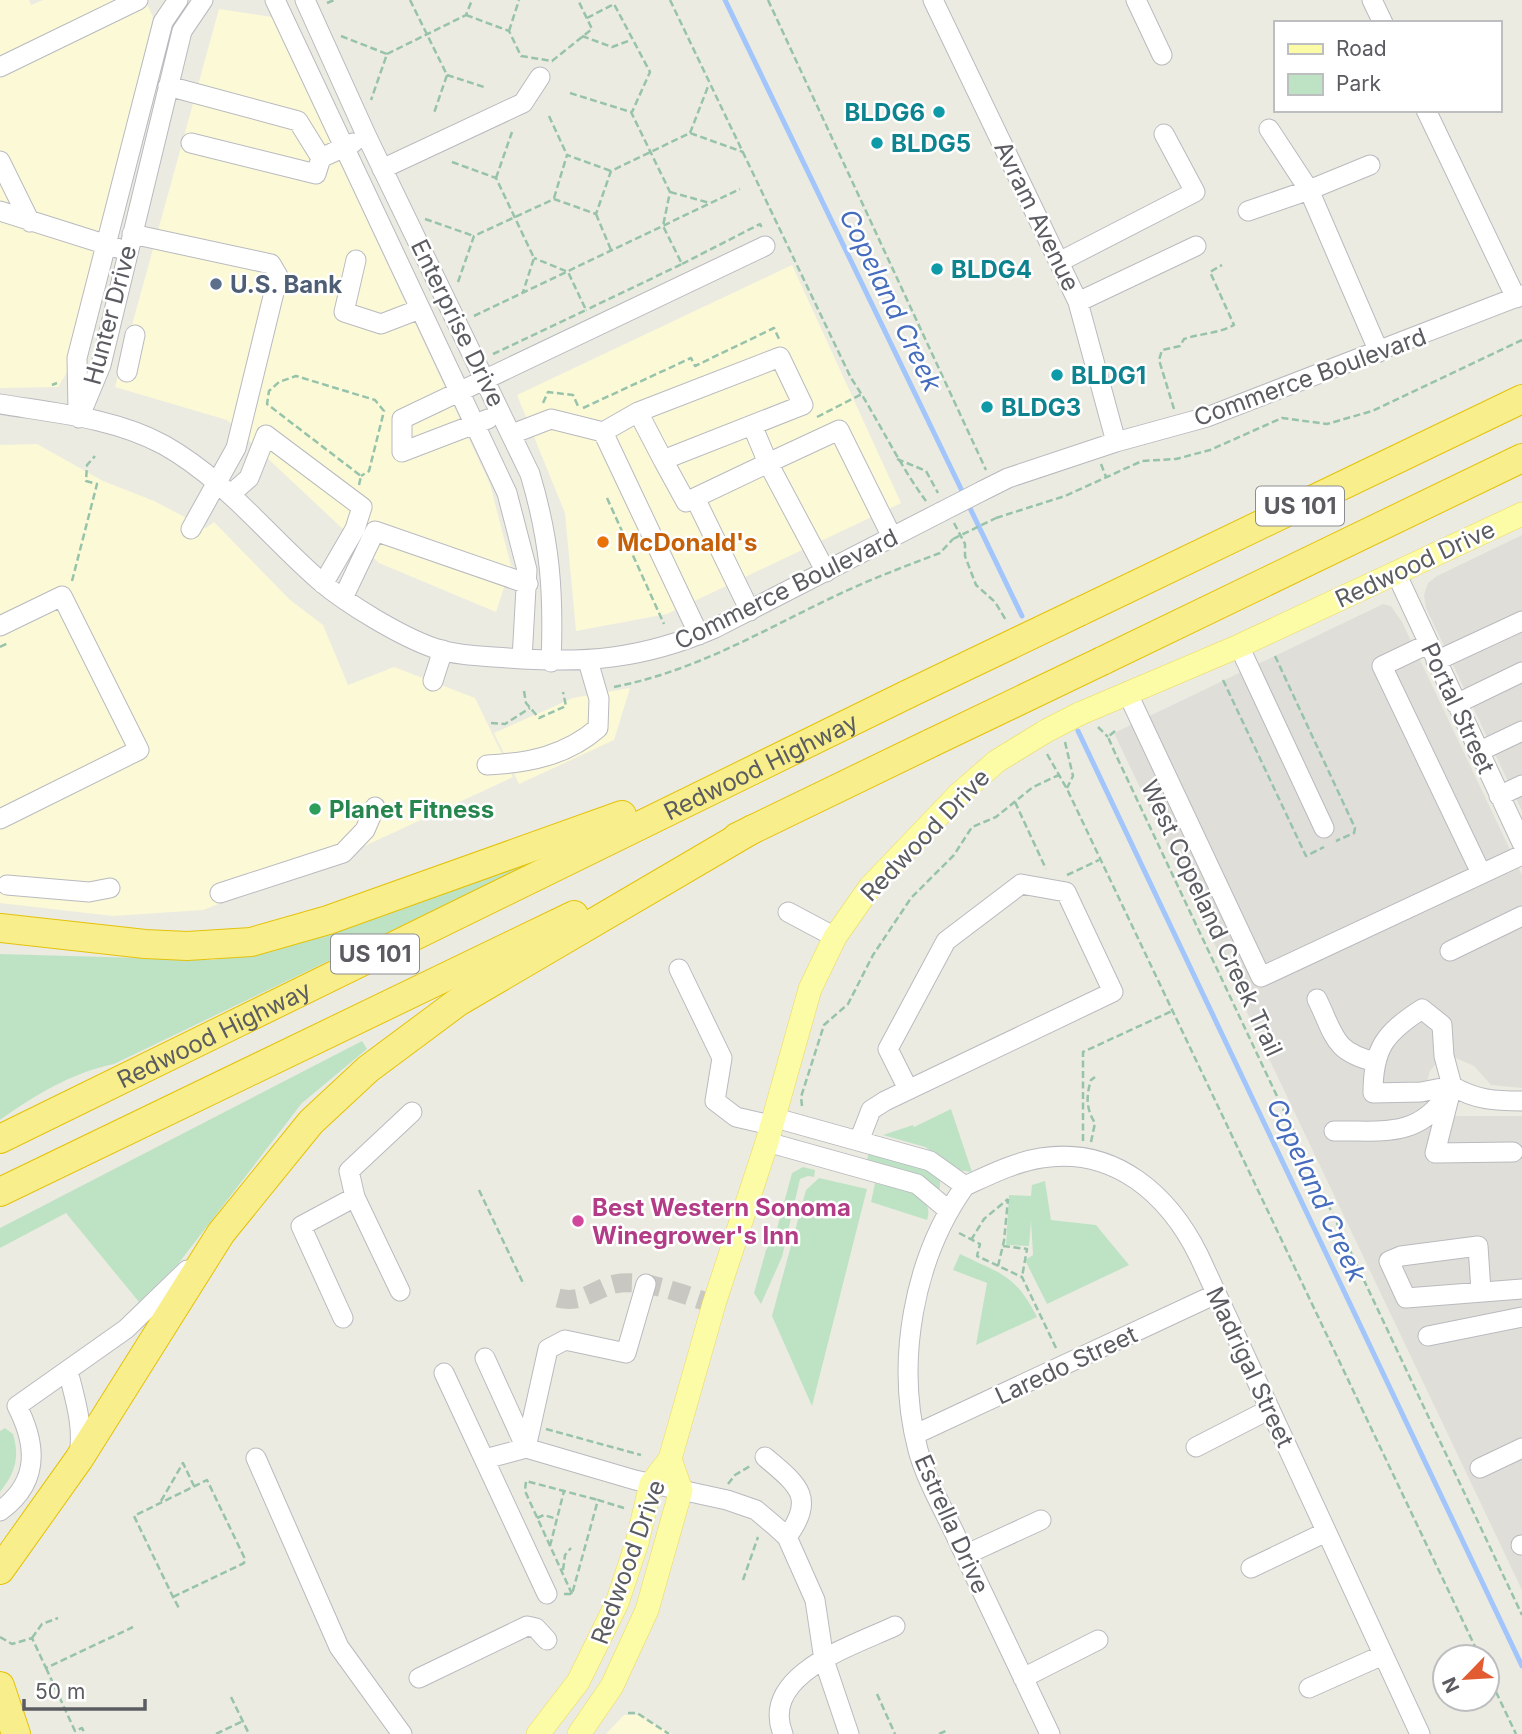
<svg xmlns="http://www.w3.org/2000/svg" width="1522" height="1734" viewBox="0 0 1522 1734" font-family="Inter,sans-serif">
<rect width="100%" height="100%" fill="#ecebe1"/>
<path fill="#fcf9d6" d="M 0,0 L 29,0 L 31,5 L 43,0 L 145,0 L 153,17 L 66,374 L 58,387 L 0,388 Z
M 219,9 L 272,17 L 490,484 L 511,566 L 496,612 L 379,563 L 227,420 L 115,387 Z
M 792,265 L 901,503 L 667,614 L 576,631 L 565,513 L 517,395 Z
M 37,444 L 103,481 L 154,501 L 206,528 L 214,522 L 289,599 L 323,625 L 348,685 L 394,667 L 475,698 L 513,777 L 343,856 L 203,910 L 113,916 L 0,903 L 0,445 Z
M 630,688 L 614,740 L 519,784 L 494,733 L 573,698 Z
M 624,1715 L 638,1715 L 672,1734 L 606,1734 Z"/>
<path fill="#e0ded9" d="M 1522,535 L 1522,811 L 1426,608 L 1424,595 L 1428,583 L 1437,576 Z
M 1383,604 L 1391,606 L 1402,622 L 1522,875 L 1522,1088 L 1491,1085 L 1474,1066 L 1456,1058 L 1436,1064 L 1430,1071 L 1425,1089 L 1431,1106 L 1454,1116 L 1522,1116 L 1522,1590 L 1114,733 Z"/>
<path fill="#bee3c4" d="M 529,858 L 532,863 L 114,1064 C 71,1073 35,1095 0,1120 L 0,954 L 212,960 L 275,951 Z
M 362,1041 L 367,1049 L 302,1103 L 178,1264 L 139,1302 L 66,1213 L 0,1248 L 0,1228 Z
M 951,1109 L 972,1172 L 958,1170 L 925,1147 L 883,1135 L 913,1125 L 914,1127 Z
M 869,1152 L 927,1170 L 940,1178 L 940,1188 L 937,1190 L 866,1164 Z
M 803,1167 L 815,1170 L 814,1177 L 808,1176 L 800,1179 L 782,1257 L 761,1304 L 754,1293 L 766,1250 L 775,1236 L 792,1173 Z
M 819,1178 L 867,1189 L 812,1406 L 772,1316 L 806,1190 Z
M 883,1181 C 901,1187 936,1195 927,1220 L 871,1202 L 875,1183 L 882,1185 Z
M 1045,1181 L 1051,1220 L 1096,1225 L 1129,1265 L 1047,1304 L 1025,1260 L 1033,1255 L 1031,1221 L 1029,1246 L 1006,1245 L 1009,1195 L 1031,1196 L 1032,1185 Z
M 960,1254 C 1001,1274 1015,1274 1037,1317 L 976,1345 L 987,1283 L 953,1270 Z
M 5,1428 L 13,1434 C 20,1458 15,1473 0,1492 L 0,1431 Z"/>
<g fill="none" stroke-linecap="round" stroke-linejoin="round">
<path stroke="#a2c6fb" stroke-width="5" d="M 725,0 L 964,495
M 968,504 L 1022,616
M 1078,731 L 1522,1666"/>
<path stroke="#c8c7c1" stroke-width="19" stroke-dasharray="19 10" stroke-linecap="butt" d="M 558,1298 C 584,1305 598,1285 621,1283 C 652,1280 685,1296 714,1304"/>
<defs>
<path id="minor" d="M 275,0 L 507,493 L 527,570 L 522,659
M 305,0 L 367,137 L 530,474 C 550,541 554,592 551,662
M 933,0 L 1078,302 L 1116,442
M 1136,0 L 1162,55
M 1372,0 L 1383,23
M 0,67 L 138,0
M 168,86 L 298,121 L 321,158
M 1426,110 L 1516,298
M 1269,129 L 1309,190 L 1370,165
M 191,143 L 316,174 L 321,158 L 353,143
M 0,161 L 30,222
M 382,169 L 523,103 L 540,77
M 0,211 L 117,248
M 1248,211 L 1309,190 L 1379,352
M 132,234 L 271,264 L 278,276 L 236,448 L 191,529
M 356,260 L 344,312 L 381,324 L 420,309
M 1059,262 L 1195,192 L 1164,134
M 1078,302 L 1196,246
M 127,372 L 135,335
M 0,404 C 55,413 114,418 164,445 C 226,480 267,535 320,581 C 347,604 400,636 434,648 C 458,656 483,656 508,658 C 585,664 643,659 715,628 L 941,512
M 78,410 L 77,358 L 163,22 L 178,0
M 638,412 L 663,460
M 79,418 L 101,365 L 182,31 L 203,0
M 488,419 L 402,452 L 402,419 L 765,246
M 752,425 L 768,463 L 839,430 L 892,537
M 603,432 L 699,635
M 512,434 L 551,419 L 603,432 L 638,412 L 780,357 L 803,405 L 663,460 L 686,502 L 768,463 L 826,572
M 982,491 L 1008,478 L 1116,442 L 1207,417 L 1522,295
M 232,493 L 249,478 L 266,435 L 362,507 L 355,529 L 323,584
M 695,498 L 750,611
M 1396,573 L 1522,843
M 343,598 L 375,531 L 528,584
M 0,626 L 62,596 L 139,750 L 0,819
M 1428,644 L 1382,666 L 1481,873
M 1239,646 L 1324,828
M 1436,661 L 1522,621
M 433,681 L 443,650
M 1127,692 L 1261,977 L 1522,855
M 1456,704 L 1522,672
M 1478,752 L 1522,731
M 487,765 C 528,763 566,756 598,728 L 599,699 L 588,661
M 1499,796 L 1522,785
M 7,885 L 89,892 L 110,888
M 220,893 L 343,853 L 365,830 L 375,807
M 788,912 L 835,937
M 1450,951 L 1522,916
M 679,969 L 722,1058 L 715,1101 L 736,1117 L 771,1125
M 1317,999 C 1335,1036 1333,1052 1376,1062
M 1422,1009 L 1442,1025 L 1444,1056 L 1452,1086 L 1421,1092 L 1373,1093 C 1373,1048 1385,1033 1422,1009 Z
M 1452,1086 L 1435,1153 L 1513,1152
M 1452,1086 C 1476,1100 1495,1101 1522,1101
M 772,1117 L 930,1161 L 965,1186
M 1334,1131 C 1381,1130 1416,1139 1446,1096
M 859,1141 L 871,1110 L 885,1101 L 1113,992 L 1066,892 L 1021,884 L 946,941 L 888,1049 L 908,1089
M 767,1142 L 917,1184 L 948,1210
M 965,1186 C 989,1175 1015,1162 1041,1158 C 1115,1146 1169,1195 1199,1256 L 1420,1734
M 965,1186 C 913,1259 895,1363 918,1450 C 927,1483 947,1515 961,1547 C 991,1609 1020,1672 1050,1734
M 355,1197 L 400,1291
M 646,1284 L 626,1353 L 565,1340 L 548,1349 L 526,1448 L 635,1480 L 727,1500 L 756,1510 L 775,1526 L 787,1537 L 815,1600 L 824,1660 L 849,1734
M 1481,1291 L 1478,1246 L 1401,1256 L 1389,1261 L 1406,1298 L 1522,1289
M 343,1318 L 301,1226 L 355,1197 L 349,1171 L 412,1112
M 1428,1336 L 1522,1317
M 68,1371 C 75,1399 84,1426 79,1455
M 444,1373 L 547,1594
M 916,1434 L 1216,1294
M 1196,1447 L 1270,1409
M 765,1457 C 798,1485 816,1497 787,1537
M 256,1458 L 339,1647 L 402,1734
M 485,1459 L 526,1448 L 485,1358
M 1480,1468 L 1522,1448
M 0,1511 C 40,1482 37,1445 17,1406 L 126,1329 L 187,1270
M 1521,1545 L 1522,1545
M 965,1555 L 1041,1520
M 1251,1568 L 1326,1532
M 419,1678 L 527,1626 L 536,1628 L 547,1640
M 1023,1678 L 1098,1640
M 1309,1688 L 1383,1655
M 783,1734 C 759,1674 855,1645 895,1626"/>
<path id="major" d="M 1079,714 L 1239,646 L 1522,514
M 538,1734 L 578,1682 L 617,1603 L 637,1543 L 651,1484 L 670,1459 L 714,1304 L 767,1142 L 810,989 L 835,937 L 870,887 L 959,794 L 997,761 L 1046,731
M 579,1734 L 612,1686 L 647,1610 L 681,1490 L 670,1459"/>
<g id="highway">
<path d="M 1079,612 L 1522,399"/>
<path d="M 1102,661 L 1522,458"/>
<path d="M 737,837 L 931,743"/>
<path d="M 0,928 L 145,944 L 187,946 L 251,942 L 328,920 L 622,815"/>
<path id="s1" d="M 0,1139 L 908,694"/>
<path d="M 0,1192 L 574,915"/>
<path d="M 0,1570 L 79,1459 L 221,1233 L 311,1122 L 368,1069 L 458,1002 L 753,829"/>
<path d="M 0,1686 L 16,1734"/>
</g>
</defs>
<use href="#minor" stroke="#b9babf" stroke-width="21"/>
<use href="#major" stroke="#ebda5b" stroke-width="24"/>
<use href="#highway" stroke="#e4c209" stroke-width="30"/>
<path stroke="#98c3ab" stroke-width="2.5" stroke-dasharray="7 3.5" stroke-linecap="butt" d="M 410,0 L 447,75 L 434,113
M 670,0 L 851,378 C 878,418 897,462 926,501
M 768,0 L 986,470
M 327,3 L 334,0
M 466,15 L 509,31 L 521,56 L 552,61 L 592,29 L 578,0
M 587,18 L 614,4 L 650,72 L 632,112
M 509,31 L 519,0
M 341,36 L 387,54 L 371,100
M 582,36 L 612,47 L 631,40
M 387,54 L 466,15 L 472,0
M 447,75 L 487,88
M 570,93 L 631,112 L 670,192 L 663,226 L 682,264 L 586,310
M 549,116 L 567,155
M 690,133 L 709,84
M 452,162 L 496,178 L 534,258 L 523,292
M 496,178 L 512,132
M 670,192 L 710,203
M 554,198 L 567,155 L 611,171
M 596,214 L 611,250
M 425,219 L 474,236
M 682,264 L 760,224 L 762,228
M 458,282 L 474,236 L 554,199 L 596,214 L 611,171 L 690,133 L 743,152
M 474,316 L 740,189
M 493,354 L 586,310 L 568,272 L 534,258
M 52,385 L 57,383
M 543,403 L 548,392 L 573,395 L 578,406
M 583,408 L 691,358 L 695,366 L 774,328 L 779,339
M 1174,409 L 1159,360 L 1162,350 L 1180,346 L 1184,339 C 1202,333 1217,334 1234,325 L 1210,272 L 1222,265
M 817,417 L 862,394
M 897,459 L 926,471 L 938,493
M 1101,464 L 1106,477
M 359,485 L 361,476 L 267,404 L 269,391 L 279,382 L 296,376 L 375,400 L 384,411 L 369,471 L 361,476
M 607,498 L 664,624
M 996,518 L 1065,496 L 1142,461 L 1176,459 L 1210,450 L 1282,418 L 1327,424 L 1372,411 L 1522,340
M 954,523 L 965,544 L 965,556 L 976,585 L 995,602 L 1007,622
M 72,581 L 97,484 L 86,481 L 87,465 L 95,456
M 0,647 L 8,643
M 1275,656 L 1355,828 L 1354,833 L 1336,841
M 1223,680 L 1306,856 L 1324,847
M 614,687 C 695,671 758,633 831,598 C 866,581 903,567 940,553 L 953,539
M 524,691 L 526,703 L 539,718 L 566,706 L 563,692
M 491,723 L 505,724 L 530,708
M 1098,727 L 1108,737
M 1115,731 L 1108,737 L 1115,753 L 1522,1615
M 1065,742 L 1073,776 L 1067,788
M 1047,754 L 1067,789 L 1480,1657
M 1015,802 L 1046,869
M 1067,875 L 1099,860
M 802,1106 L 801,1097 L 824,1025 L 848,1004 L 873,955 L 911,898 L 954,855 L 972,827 L 996,817 L 1033,787 L 1059,775
M 1083,1141 L 1083,1052 L 1172,1011
M 1091,1142 L 1095,1123 C 1086,1109 1086,1096 1091,1080 L 1095,1077
M 479,1190 L 524,1285
M 959,1233 L 980,1244 L 977,1256 L 1022,1277 L 1056,1348
M 971,1240 L 984,1219 L 1008,1199
M 1003,1246 L 1027,1249 L 1022,1277
M 998,1266 L 1004,1241 L 1008,1199
M 546,1429 L 641,1455
M 728,1484 L 735,1475 L 750,1466
M 161,1501 L 183,1463 L 194,1486
M 537,1518 L 544,1515 L 557,1519
M 550,1546 L 564,1491
M 563,1570 L 565,1555 L 571,1548
M 743,1580 L 758,1537
M 564,1594 L 572,1594 L 598,1500 L 624,1508
M 572,1594 L 525,1491 L 526,1481 L 598,1500
M 173,1597 L 244,1563 L 245,1559 L 207,1480 L 134,1516 L 173,1597 L 180,1610
M 0,1637 L 12,1644 L 32,1638 L 46,1668 L 133,1627
M 32,1638 L 42,1624 L 58,1618
M 46,1668 L 75,1731 L 82,1728 L 85,1734
M 1487,1673 L 1516,1734
M 877,1694 L 895,1734
M 231,1697 L 249,1734
M 628,1713 L 637,1713 L 669,1734
M 216,1734 L 243,1721
M 939,1734 L 948,1730"/>
<use href="#minor" stroke="#fff" stroke-width="19"/>
<use href="#major" stroke="#fcfba6" stroke-width="23"/>
<use href="#highway" stroke="#f8ee8c" stroke-width="28"/>
<defs>
<path id="minor-bridge" d="M 941,512 L 982,491"/>
<path id="major-bridge" d="M 1046,731 L 1079,714"/>
<path id="highway-bridge" d="M 908,694 L 1079,612
M 931,743 L 1102,661"/>
</defs>
<use href="#minor-bridge" stroke="#b9babf" stroke-width="21" stroke-linecap="butt"/>
<use href="#major-bridge" stroke="#ebda5b" stroke-width="24" stroke-linecap="butt"/>
<use href="#highway-bridge" stroke="#e4c209" stroke-width="30" stroke-linecap="butt"/>
<path stroke="#98c3ab" stroke-width="2.5" stroke-dasharray="7 3.5" stroke-linecap="butt" d="M 953,539 L 996,518"/>
<use href="#minor-bridge" stroke="#fff" stroke-width="19"/>
<use href="#major-bridge" stroke="#fcfba6" stroke-width="23"/>
<use href="#highway-bridge" stroke="#f8ee8c" stroke-width="28"/>
</g>
<g fill="#0f9aa8" stroke="#fff" stroke-width="2.5">
<circle cx="939" cy="112" r="7"/>
<circle cx="877" cy="143" r="7"/>
<circle cx="937" cy="269" r="7"/>
<circle cx="1057" cy="375" r="7"/>
<circle cx="987" cy="407" r="7"/>
</g>
<circle fill="#5c6f8a" stroke="#fff" stroke-width="2.5" cx="216" cy="284" r="7"/>
<circle fill="#e8710a" stroke="#fff" stroke-width="2.5" cx="603" cy="542" r="7"/>
<circle fill="#2e9e5b" stroke="#fff" stroke-width="2.5" cx="315" cy="809" r="7"/>
<circle fill="#d1479c" stroke="#fff" stroke-width="2.5" cx="578" cy="1221" r="7"/>
<g text-anchor="middle" dominant-baseline="central" stroke-width="5" stroke-linejoin="round" paint-order="stroke">
<g fill="#fff" stroke="#8c8d90" stroke-width="2">
<rect x="1256" y="486.5" width="88" height="39" rx="5"/>
<rect x="331" y="934.5" width="88" height="39" rx="5"/>
</g>
<g font-size="23" font-weight="bold" fill="#5a5c61">
<text x="1300" y="506">US 101</text>
<text x="375" y="954">US 101</text>
</g>
<g font-size="24" font-weight="bold" fill="#0d838f" stroke="#fff" text-anchor="start">
<text x="925" y="112" text-anchor="end">BLDG6</text>
<text x="891" y="143">BLDG5</text>
<text x="951" y="269">BLDG4</text>
<text x="1071" y="375">BLDG1</text>
<text x="1001" y="407">BLDG3</text>
</g>
<g font-size="24" fill="#5a5c61" stroke="#fff">
<text transform="translate(1037 216) rotate(64)">Avram Avenue</text>
<text transform="translate(110 315) rotate(-75)">Hunter Drive</text>
<text transform="translate(458 323) rotate(64)">Enterprise Drive</text>
<text transform="translate(1310 377) rotate(-20)">Commerce Boulevard</text>
<text transform="translate(1415 564) rotate(-25)">Redwood Drive</text>
<text transform="translate(786 589) rotate(-26)">Commerce Boulevard</text>
<text transform="translate(1458 708) rotate(65)">Portal Street</text>
<text stroke="none"><textPath href="#s1" startOffset="847">Redwood Highway</textPath></text>
<text transform="translate(925 835) rotate(-46)">Redwood Drive</text>
<text transform="translate(1212 918) rotate(65)">West Copeland Creek Trail</text>
<text stroke="none"><textPath href="#s1" startOffset="238">Redwood Highway</textPath></text>
<text transform="translate(1066 1365) rotate(-25)">Laredo Street</text>
<text transform="translate(1250 1367) rotate(65)">Madrigal Street</text>
<text transform="translate(952 1524) rotate(66)">Estrella Drive</text>
<text transform="translate(628 1562) rotate(-70)">Redwood Drive</text>
</g>
<g font-size="24" font-weight="bold" fill="#4e5e75" stroke="#fff" text-anchor="start">
<text x="230" y="284">U.S. Bank</text>
</g>
<g font-size="24" font-weight="bold" fill="#c56008" stroke="#fff" text-anchor="start">
<text x="617" y="542">McDonald's</text>
</g>
<g font-size="24" font-weight="bold" fill="#27864d" stroke="#fff" text-anchor="start">
<text x="329" y="809">Planet Fitness</text>
</g>
<g font-size="24" font-weight="bold" fill="#b23c85" stroke="#fff" text-anchor="start">
<text x="592" y="1207">Best Western Sonoma<tspan x="592" dy="28">Winegrower's Inn</tspan></text>
</g>
<g font-size="26" font-style="italic" fill="#466dbd" stroke="#fff">
<text transform="translate(891 300) rotate(64)">Copeland Creek</text>
<text transform="translate(1317 1190) rotate(65)">Copeland Creek</text>
</g>
</g>
<rect x="1274" y="21" width="228" height="91" fill="#ffffff" stroke="#bdbec0" stroke-width="2"/>
<rect x="1288" y="44" width="35" height="10" fill="#fcfba6" stroke="#bdbec0" stroke-width="2"/>
<text x="1336" y="56" font-size="21" fill="#5a5c61">Road</text>
<rect x="1288" y="74" width="35" height="21" fill="#bee3c4" stroke="#bdbec0" stroke-width="2"/>
<text x="1336" y="91" font-size="21" fill="#5a5c61">Park</text>
<g transform="translate(1466 1678) rotate(245)"><circle r="33" fill="#ffffff" stroke="#bdbec0" stroke-width="2"/>
<path d="M0-5L12 26L0 18L-12 26Z" fill="#e25b31"/>
<text y="-10" font-size="19" font-weight="bold" text-anchor="middle" fill="#5a5c61">N</text>
</g>
<path d="M24 1699v10h121v-10" fill="none" stroke="#5a5c61" stroke-width="3.5"/>
<text x="35" y="1699" font-size="21" fill="#5a5c61" stroke="#ffffff" stroke-width="5" paint-order="stroke">50 m</text>
</svg>
